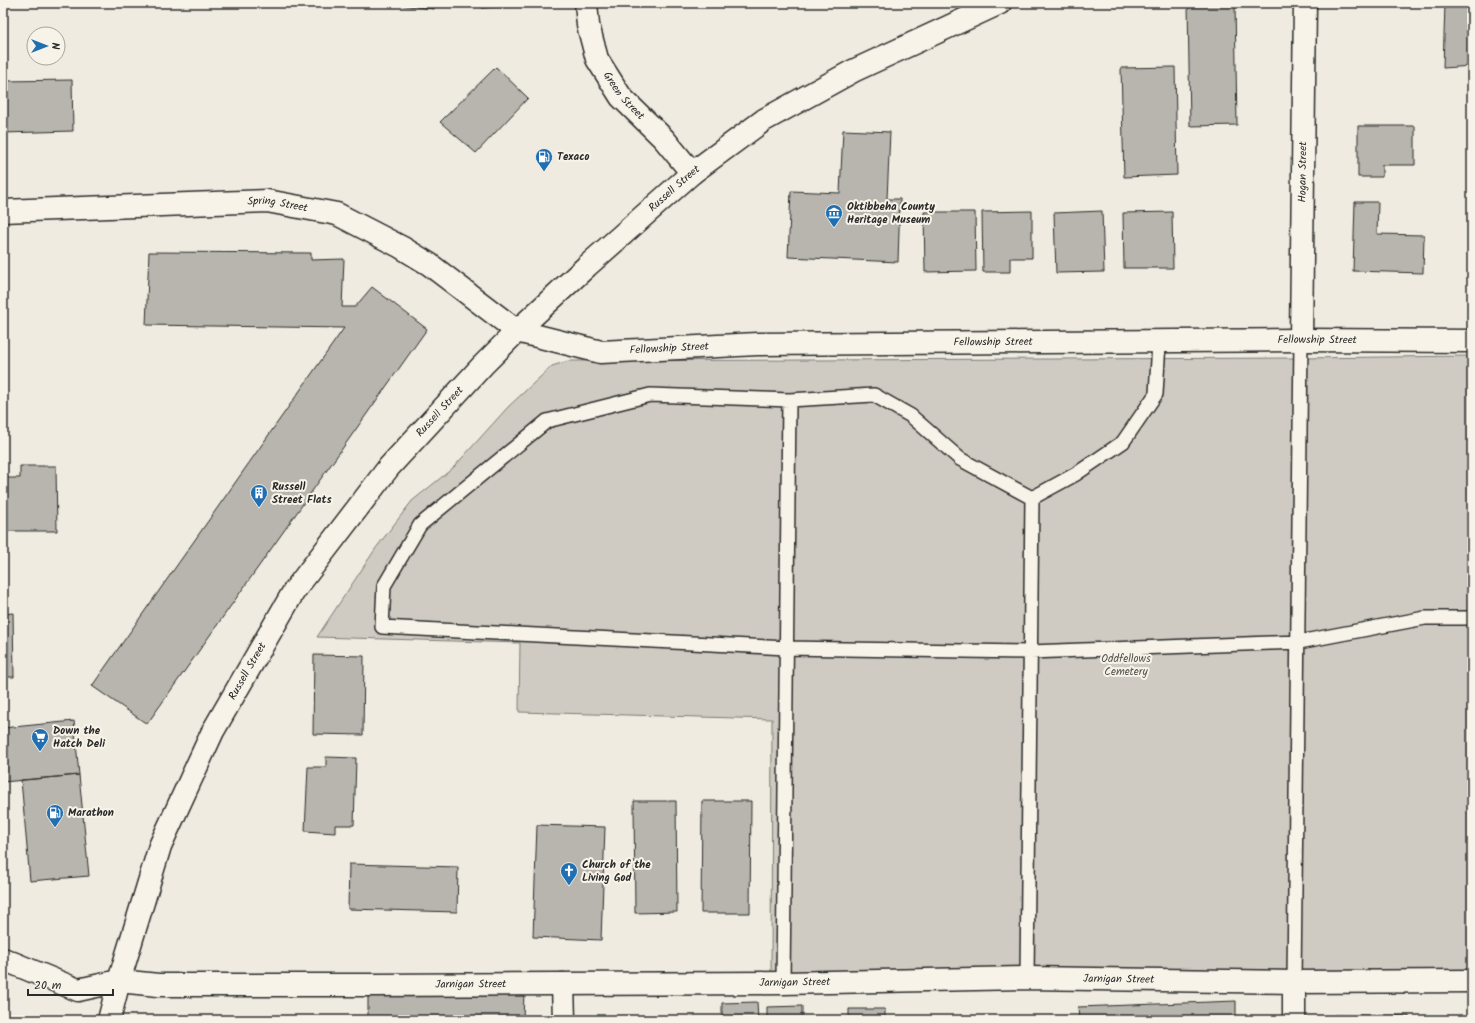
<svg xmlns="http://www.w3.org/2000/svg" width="1475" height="1023" viewBox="0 0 1475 1023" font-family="Kalam,sans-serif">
<rect width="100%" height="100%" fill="#efebe0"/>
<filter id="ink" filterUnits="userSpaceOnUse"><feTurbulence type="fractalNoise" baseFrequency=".025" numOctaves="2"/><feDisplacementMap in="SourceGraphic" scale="8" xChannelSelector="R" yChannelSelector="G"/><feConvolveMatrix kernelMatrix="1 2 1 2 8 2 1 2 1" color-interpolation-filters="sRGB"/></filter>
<g filter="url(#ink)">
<path fill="#cfcbc2" stroke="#7d7b76" d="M 1472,356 L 1472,970 L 771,973 L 772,719 L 519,712 L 520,643 L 317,637 L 376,548 L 412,501 L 453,468 L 508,407 L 552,366 L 568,361 L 1301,358 Z"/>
<path fill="#b8b5ae" stroke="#2b2b2b" d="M 382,3 L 434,3 L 434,9 Z
M 482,3 L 533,3 L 533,5 L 482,8 Z
M 1188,3 L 1235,3 L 1237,125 L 1190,126 Z
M 1445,3 L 1472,3 L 1472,66 L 1443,68 Z
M 496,67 L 528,98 L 476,153 L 440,122 Z
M 1175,67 L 1177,175 L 1124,177 L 1121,68 Z
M 72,80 L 73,131 L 3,133 L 3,81 Z
M 1358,126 L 1415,126 L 1415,165 L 1382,165 L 1382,177 L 1358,177 Z
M 843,130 L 890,132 L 887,199 L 900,199 L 898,262 L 788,257 L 791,191 L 840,193 Z
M 1355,202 L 1378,202 L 1377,234 L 1424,235 L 1423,273 L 1353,271 Z
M 1032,211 L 1032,258 L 1010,258 L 1010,272 L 983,272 L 982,212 Z
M 1102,211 L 1104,272 L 1056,273 L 1054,213 Z
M 924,212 L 975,212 L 976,271 L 925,272 Z
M 1172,212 L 1173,268 L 1124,268 L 1123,213 Z
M 149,252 L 311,253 L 311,260 L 344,259 L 342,307 L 355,307 L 372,287 L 427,329 L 147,724 L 92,686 L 344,328 L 146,325 Z
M 20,466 L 56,466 L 57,531 L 3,531 L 3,478 L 20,478 Z
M 13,613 L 14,677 L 3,677 L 3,614 Z
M 314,655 L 364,656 L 363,735 L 313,734 Z
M 74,721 L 79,775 L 3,782 L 3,728 Z
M 326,757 L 356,758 L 354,825 L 335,825 L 335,833 L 305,831 L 308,767 L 326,767 Z
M 79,775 L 89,876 L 30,881 L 21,780 Z
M 634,801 L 676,801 L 677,912 L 635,913 Z
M 702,801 L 751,801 L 750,913 L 701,913 Z
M 537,825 L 605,827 L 601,940 L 533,937 Z
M 349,864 L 458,867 L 457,912 L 348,909 Z
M 368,991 L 524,993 L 523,1020 L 368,1020 Z
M 1236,1001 L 1236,1020 L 1079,1020 L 1078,1007 Z
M 757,1002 L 758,1020 L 722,1020 L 722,1003 Z
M 802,1006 L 802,1020 L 767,1020 L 767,1007 Z
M 849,1009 L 885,1009 L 885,1020 L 849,1020 Z
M 1334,1015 L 1409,1016 L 1409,1020 L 1334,1020 Z
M 905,1018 L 952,1019 L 952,1020 L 905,1020 Z"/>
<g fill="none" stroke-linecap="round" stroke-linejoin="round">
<defs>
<path id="service" d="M 1159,342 L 1156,394 L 1123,442 L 1076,474 L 1032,498 L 960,459 L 911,416 L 874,395 L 789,400 L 650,395 L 547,421 L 420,525 L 384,586 L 382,627 L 787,648 L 1030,652 L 1299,642 L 1425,618 L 1472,618
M 1027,978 L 1032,498
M 1294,982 L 1301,340
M 783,983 L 789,400"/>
<g id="minor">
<path id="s1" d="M 586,3 L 588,25 L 597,59 L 621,97 L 664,139 L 692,173"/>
<path id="s2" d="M 517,331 L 601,352 L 757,344 L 1301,340 L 1472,341"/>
<path id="s3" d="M 1301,340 L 1305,3"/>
<path id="s4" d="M 119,981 L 158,985 L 374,985 L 783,983 L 1027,978 L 1294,982 L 1472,981"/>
<path d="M 1294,982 L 1294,1020"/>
<path d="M 563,984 L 564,1020"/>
</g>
<g id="tertiary">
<path id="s5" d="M 3,211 L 267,201 L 337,214 L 401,247 L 429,264 L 517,331"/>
<path d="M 3,959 L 78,990 L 119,981"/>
<path id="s6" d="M 109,1020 L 119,981 L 160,846 L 213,731 L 294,591 L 389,467 L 483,365 L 517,331 L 587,266 L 692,173 L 764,120 L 853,71 L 1000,3"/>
</g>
</defs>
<use href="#service" stroke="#2b2b2b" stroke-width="16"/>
<use href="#minor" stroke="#2b2b2b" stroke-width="25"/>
<use href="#tertiary" stroke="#2b2b2b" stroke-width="25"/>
<use href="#service" stroke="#f7f3e8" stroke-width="13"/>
<use href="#minor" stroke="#f7f3e8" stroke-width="22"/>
<use href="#tertiary" stroke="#f7f3e8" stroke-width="22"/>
</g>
</g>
<defs>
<symbol id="fuel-pin" viewBox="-11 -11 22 30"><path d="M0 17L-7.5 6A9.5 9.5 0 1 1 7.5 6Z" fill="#1f6fb2" stroke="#f7f3e8"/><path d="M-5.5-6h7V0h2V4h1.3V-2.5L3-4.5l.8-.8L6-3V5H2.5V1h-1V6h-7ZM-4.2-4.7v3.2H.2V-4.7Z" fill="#fff"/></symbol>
<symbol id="museum-pin" viewBox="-11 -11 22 30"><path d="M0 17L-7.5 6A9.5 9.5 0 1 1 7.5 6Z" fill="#1f6fb2" stroke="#f7f3e8"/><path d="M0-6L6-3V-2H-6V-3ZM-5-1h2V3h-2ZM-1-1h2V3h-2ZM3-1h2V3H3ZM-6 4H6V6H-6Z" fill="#fff"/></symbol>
<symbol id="building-pin" viewBox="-11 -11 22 30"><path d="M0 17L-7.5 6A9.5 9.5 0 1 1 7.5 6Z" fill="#1f6fb2" stroke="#f7f3e8"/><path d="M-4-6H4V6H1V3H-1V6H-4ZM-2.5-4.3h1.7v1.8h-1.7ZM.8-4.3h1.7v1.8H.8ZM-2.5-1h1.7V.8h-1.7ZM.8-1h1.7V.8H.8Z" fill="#fff"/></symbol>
<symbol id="supermarket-pin" viewBox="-11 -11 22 30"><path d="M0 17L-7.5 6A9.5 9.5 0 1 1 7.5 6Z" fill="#1f6fb2" stroke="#f7f3e8"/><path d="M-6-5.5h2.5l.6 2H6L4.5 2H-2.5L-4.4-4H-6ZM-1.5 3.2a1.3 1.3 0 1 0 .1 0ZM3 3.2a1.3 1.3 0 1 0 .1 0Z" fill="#fff"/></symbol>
<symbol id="church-pin" viewBox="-11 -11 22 30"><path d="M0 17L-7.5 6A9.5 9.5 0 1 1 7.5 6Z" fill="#1f6fb2" stroke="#f7f3e8"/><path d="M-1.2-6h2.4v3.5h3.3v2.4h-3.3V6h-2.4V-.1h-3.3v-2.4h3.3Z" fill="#fff"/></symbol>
</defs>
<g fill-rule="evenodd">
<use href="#fuel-pin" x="534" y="147" width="20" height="27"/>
<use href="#museum-pin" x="824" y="203" width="20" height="27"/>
<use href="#building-pin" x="249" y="483" width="20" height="27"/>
<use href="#supermarket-pin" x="30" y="727" width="20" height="27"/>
<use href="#fuel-pin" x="45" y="803" width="20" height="27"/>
<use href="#church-pin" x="559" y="861" width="20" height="27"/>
</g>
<g text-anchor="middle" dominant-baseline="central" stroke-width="4" stroke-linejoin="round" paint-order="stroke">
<g font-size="11" fill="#2b2b2b" stroke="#f7f3e8">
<text stroke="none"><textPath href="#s1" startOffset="103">Green Street</textPath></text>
<text stroke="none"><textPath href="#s3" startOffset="168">Hogan Street</textPath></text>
<text stroke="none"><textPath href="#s6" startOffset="1025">Russell Street</textPath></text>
<text stroke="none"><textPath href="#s5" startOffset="275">Spring Street</textPath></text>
<text stroke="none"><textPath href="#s2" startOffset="803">Fellowship Street</textPath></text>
<text stroke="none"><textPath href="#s2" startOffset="479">Fellowship Street</textPath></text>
<text stroke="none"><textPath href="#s2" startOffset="155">Fellowship Street</textPath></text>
<text stroke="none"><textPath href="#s6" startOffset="701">Russell Street</textPath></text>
<text stroke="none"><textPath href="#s6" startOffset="377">Russell Street</textPath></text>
<text stroke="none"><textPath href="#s4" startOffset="1000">Jarnigan Street</textPath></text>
<text stroke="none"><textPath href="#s4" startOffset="676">Jarnigan Street</textPath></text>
<text stroke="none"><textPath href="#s4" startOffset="352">Jarnigan Street</textPath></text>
</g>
<g font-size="11" font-weight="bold" fill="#2b2b2b" stroke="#f7f3e8" text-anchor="start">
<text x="557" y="157">Texaco</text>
<text x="847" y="207">Oktibbeha County<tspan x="847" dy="13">Heritage Museum</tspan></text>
<text x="272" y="487">Russell<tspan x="272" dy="13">Street Flats</tspan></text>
<text x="53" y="731">Down the<tspan x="53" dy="13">Hatch Deli</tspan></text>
<text x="68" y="813">Marathon</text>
<text x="582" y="865">Church of the<tspan x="582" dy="13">Living God</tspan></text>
</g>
<g font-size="11" fill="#545351" stroke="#f7f3e8">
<text x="1126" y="659">Oddfellows<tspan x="1126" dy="13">Cemetery</tspan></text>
</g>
</g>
<rect width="1475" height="1023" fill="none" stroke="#f7f3e8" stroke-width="16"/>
<rect x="8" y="8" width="1459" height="1007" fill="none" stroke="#2b2b2b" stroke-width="1.5" filter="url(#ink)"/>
<g transform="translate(46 46) rotate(90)"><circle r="19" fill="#f7f3e8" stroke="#a5a39c"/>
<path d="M0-3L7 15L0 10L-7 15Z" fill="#1f6fb2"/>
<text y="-6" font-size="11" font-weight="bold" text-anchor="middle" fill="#2b2b2b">N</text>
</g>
<path d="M28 989v6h85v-6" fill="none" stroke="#2b2b2b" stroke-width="2"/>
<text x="34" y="989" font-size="12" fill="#2b2b2b" stroke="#f7f3e8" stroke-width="3" paint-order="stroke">20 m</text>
</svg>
